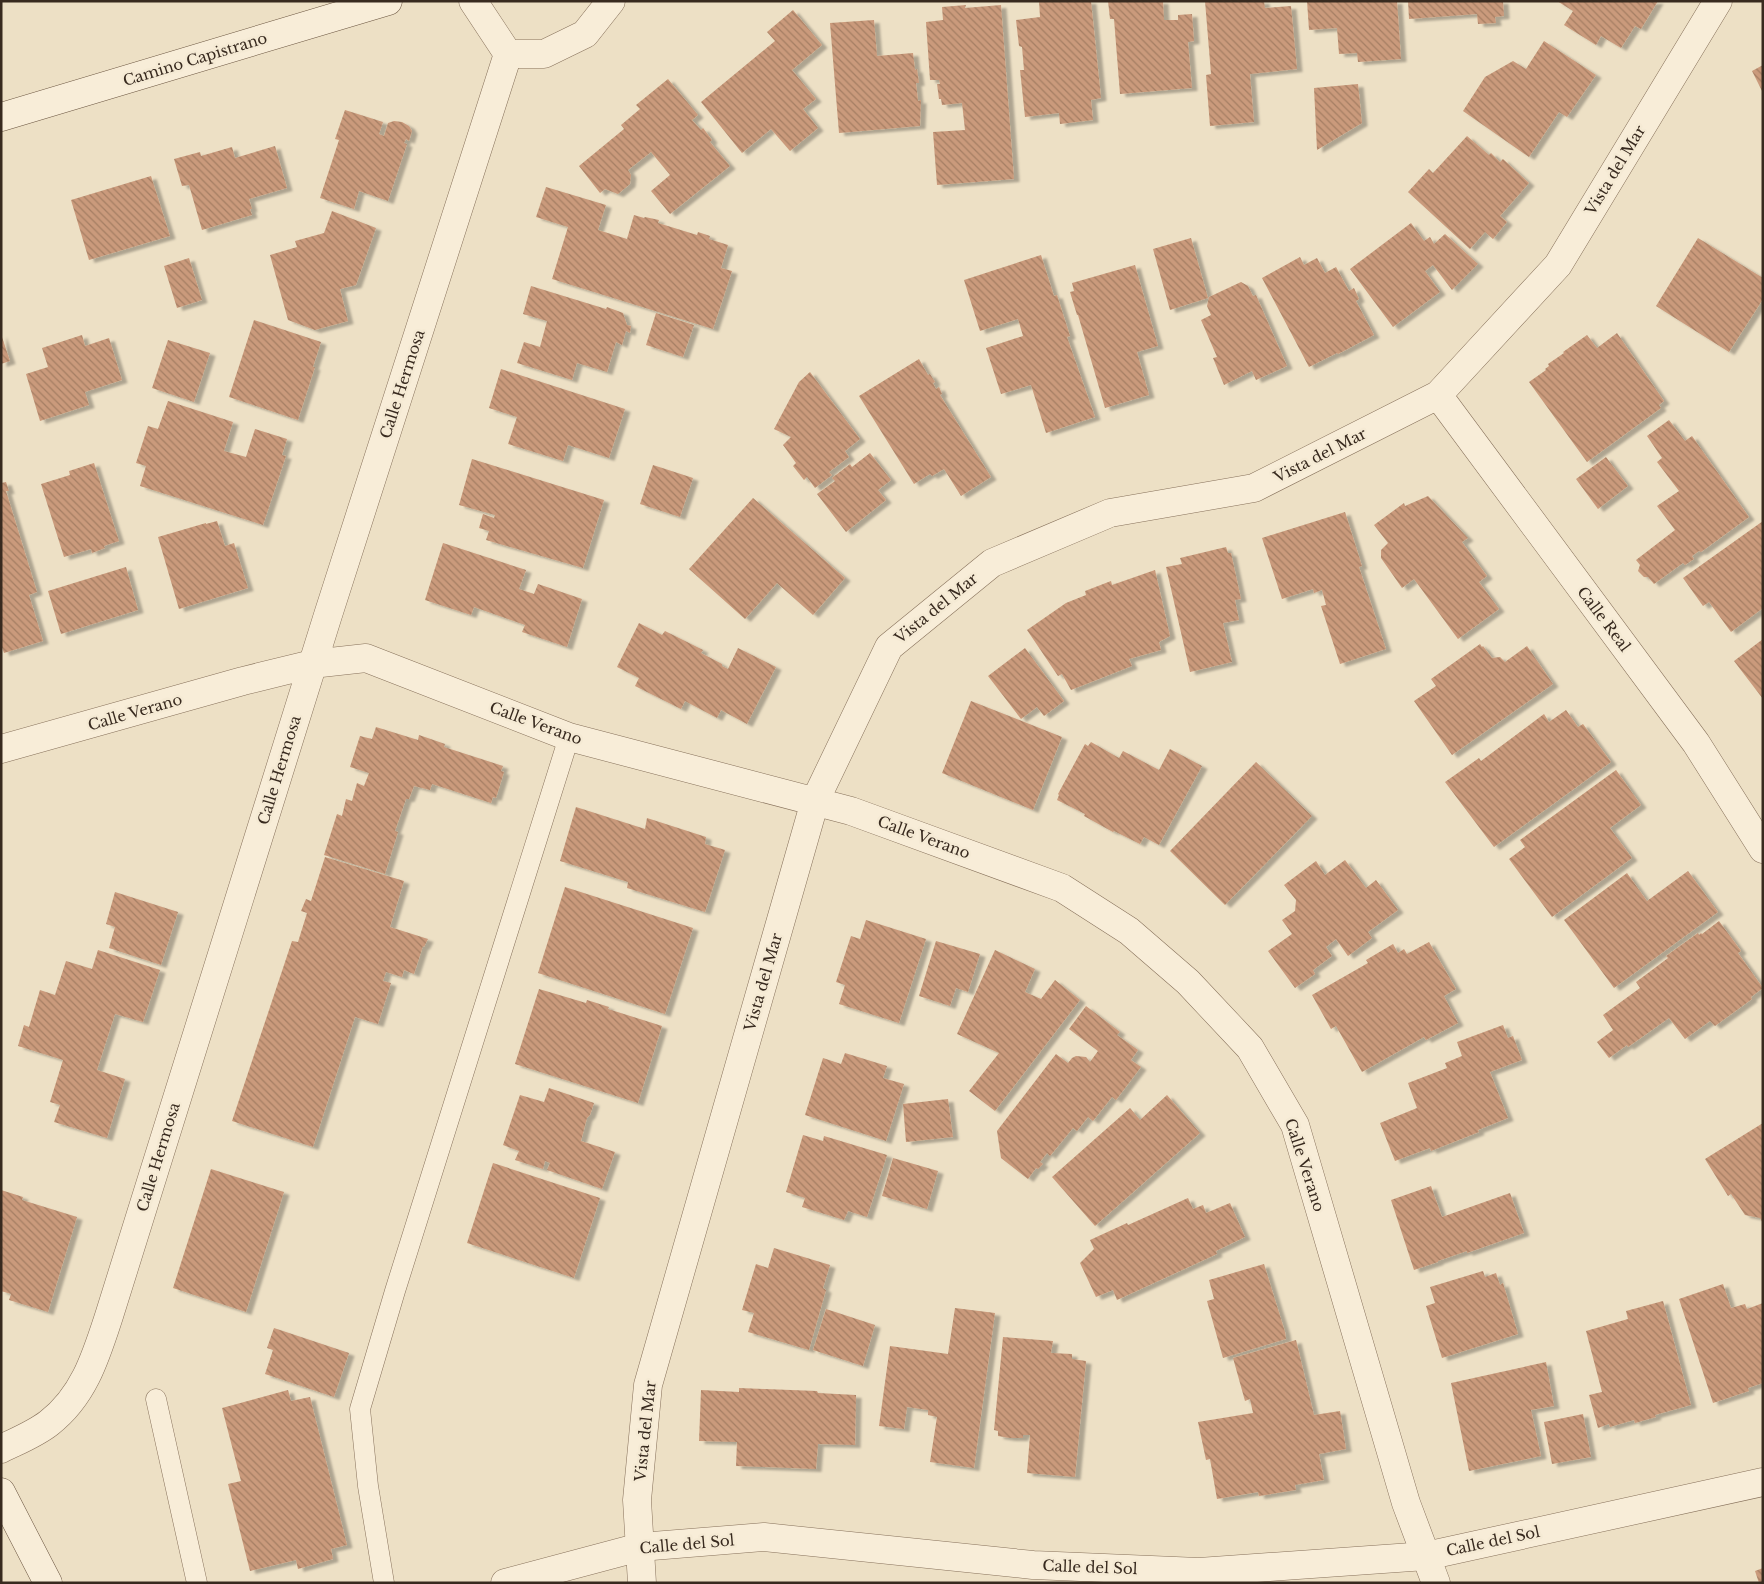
<svg xmlns="http://www.w3.org/2000/svg" width="1764" height="1584" viewBox="0 0 1764 1584" font-family="'Libre Baskerville',serif">
<defs>
<pattern id="building-back-hatch" width="6" height="6" patternUnits="userSpaceOnUse" patternTransform="scale(1.25)"><rect width="6" height="6" fill="#ca9a7b"/><path d="M-1 5l2 2M0 0l6 6M5-1l2 2" fill="none" stroke="#a57e64"/></pattern>
<filter id="shadow"><feDropShadow dx="5.5" dy="3" stdDeviation="1" flood-color="#0004"/></filter>
</defs>
<rect width="100%" height="100%" fill="#ede0c5"/>
<path fill="url(#building-back-hatch)" filter="url(#shadow)" d="M 1039,1 L 1091,1 L 1101,98 L 1091,100 L 1093,120 L 1060,124 L 1059,113 L 1025,117 L 1020,70 L 1024,70 L 1022,47 L 1019,46 L 1016,20 L 1040,17 Z
M 1108,1 L 1163,1 L 1164,20 L 1178,20 L 1178,15 L 1192,14 L 1194,41 L 1188,42 L 1192,88 L 1120,94 L 1114,19 L 1110,19 Z
M 1205,1 L 1264,1 L 1265,8 L 1291,6 L 1297,69 L 1250,74 L 1254,122 L 1210,126 L 1206,75 L 1211,74 Z
M 1307,1 L 1397,1 L 1401,59 L 1358,62 L 1357,53 L 1339,54 L 1337,28 L 1309,30 Z
M 1408,1 L 1503,1 L 1504,16 L 1495,17 L 1496,23 L 1478,24 L 1477,14 L 1409,19 Z
M 1557,1 L 1658,1 L 1641,29 L 1635,26 L 1621,48 L 1601,36 L 1596,45 L 1564,25 L 1573,11 Z
M 966,5 L 965,8 L 1001,5 L 1014,179 L 937,185 L 933,132 L 965,130 L 962,103 L 942,105 L 941,99 L 939,99 L 937,84 L 940,84 L 939,80 L 930,80 L 926,22 L 943,20 L 942,7 Z
M 793,10 L 822,45 L 792,70 L 816,99 L 803,109 L 818,128 L 790,151 L 771,129 L 742,153 L 701,102 L 775,41 L 767,32 Z
M 874,20 L 877,56 L 913,53 L 915,70 L 917,69 L 919,83 L 916,83 L 918,101 L 921,100 L 920,126 L 839,133 L 830,23 Z
M 1544,41 L 1596,75 L 1567,117 L 1559,112 L 1529,157 L 1463,111 L 1485,77 L 1513,61 L 1526,69 Z
M 1763,65 L 1763,93 L 1752,71 Z
M 668,79 L 698,115 L 692,120 L 701,130 L 703,128 L 712,140 L 710,142 L 730,166 L 670,214 L 651,191 L 670,175 L 651,152 L 628,170 L 631,175 L 630,184 L 618,194 L 605,189 L 600,193 L 579,166 L 624,129 L 621,125 L 640,109 L 636,105 Z
M 1358,84 L 1362,123 L 1317,150 L 1314,88 Z
M 345,110 L 383,122 L 379,134 L 384,136 L 388,123 L 394,121 L 402,122 L 409,126 L 412,131 L 409,141 L 406,139 L 404,143 L 407,144 L 388,201 L 359,191 L 354,209 L 320,198 L 339,140 L 335,139 Z
M 1467,136 L 1489,155 L 1491,153 L 1500,162 L 1503,159 L 1529,183 L 1500,216 L 1507,222 L 1493,239 L 1485,232 L 1470,249 L 1408,192 L 1429,169 L 1433,173 Z
M 275,146 L 287,188 L 249,199 L 252,209 L 250,209 L 252,215 L 202,230 L 189,185 L 182,186 L 174,159 L 200,152 L 201,156 L 232,147 L 235,158 Z
M 151,176 L 170,236 L 89,260 L 71,200 Z
M 546,187 L 606,205 L 598,230 L 627,239 L 634,215 L 644,218 L 645,217 L 659,220 L 658,223 L 697,235 L 698,232 L 710,236 L 709,239 L 728,245 L 721,268 L 732,271 L 713,329 L 552,279 L 568,227 L 536,217 Z
M 332,211 L 376,228 L 356,285 L 340,289 L 348,321 L 315,330 L 288,320 L 270,255 L 297,247 L 295,241 L 324,233 Z
M 1411,223 L 1424,241 L 1430,237 L 1434,244 L 1445,234 L 1478,264 L 1452,290 L 1433,265 L 1425,271 L 1440,292 L 1393,327 L 1350,269 Z
M 1191,238 L 1208,298 L 1170,310 L 1153,249 Z
M 1698,238 L 1763,278 L 1763,299 L 1729,352 L 1656,306 Z
M 1041,255 L 1054,296 L 1057,295 L 1070,336 L 1067,337 L 1095,417 L 1046,433 L 1031,385 L 1001,394 L 986,348 L 1023,336 L 1018,319 L 980,331 L 964,280 Z
M 1300,257 L 1304,265 L 1317,258 L 1325,273 L 1336,267 L 1349,291 L 1354,288 L 1359,299 L 1356,301 L 1374,335 L 1338,354 L 1337,353 L 1309,367 L 1262,278 Z
M 189,258 L 202,300 L 177,308 L 164,266 Z
M 1135,265 L 1158,346 L 1137,352 L 1149,395 L 1105,408 L 1078,315 L 1077,315 L 1070,292 L 1074,291 L 1072,283 Z
M 1241,282 L 1248,286 L 1253,296 L 1256,295 L 1287,366 L 1256,380 L 1252,371 L 1224,385 L 1213,358 L 1217,357 L 1201,320 L 1211,315 L 1207,306 L 1209,297 Z
M 531,286 L 606,309 L 607,307 L 623,313 L 627,325 L 631,326 L 630,333 L 626,331 L 622,345 L 616,342 L 607,372 L 577,363 L 572,380 L 517,363 L 524,342 L 540,347 L 547,321 L 523,314 Z
M 656,313 L 694,325 L 683,357 L 646,345 Z
M 254,320 L 321,342 L 313,367 L 315,367 L 298,420 L 229,397 Z
M 1617,333 L 1664,401 L 1659,405 L 1661,408 L 1587,462 L 1529,382 L 1546,370 L 1545,369 L 1549,366 L 1548,364 L 1564,353 L 1563,352 L 1587,335 L 1597,348 Z
M 1,334 L 10,361 L 1,364 Z
M 82,335 L 85,346 L 109,338 L 122,380 L 85,392 L 89,405 L 40,421 L 26,374 L 48,367 L 42,348 Z
M 168,340 L 210,353 L 194,402 L 152,388 Z
M 919,359 L 928,375 L 930,374 L 935,382 L 933,383 L 936,389 L 939,387 L 942,394 L 940,395 L 991,477 L 961,496 L 944,469 L 932,476 L 930,474 L 914,484 L 859,396 Z
M 501,369 L 625,409 L 609,458 L 568,445 L 563,461 L 508,444 L 517,417 L 489,408 Z
M 810,372 L 860,439 L 845,451 L 849,457 L 829,472 L 832,475 L 815,488 L 807,477 L 804,480 L 793,466 L 796,463 L 783,445 L 791,437 L 774,429 L 799,382 Z
M 168,401 L 233,422 L 224,451 L 246,457 L 255,429 L 287,439 L 282,455 L 286,456 L 263,525 L 140,486 L 146,466 L 136,463 L 148,426 L 158,429 Z
M 1669,420 L 1685,441 L 1692,436 L 1749,517 L 1701,552 L 1699,551 L 1692,556 L 1694,559 L 1685,565 L 1683,563 L 1654,584 L 1648,577 L 1644,577 L 1638,571 L 1640,565 L 1636,560 L 1675,530 L 1657,506 L 1679,491 L 1657,462 L 1662,458 L 1647,436 Z
M 870,453 L 891,480 L 878,490 L 886,500 L 846,532 L 817,494 L 835,481 L 832,478 L 850,464 L 852,467 Z
M 1606,457 L 1628,486 L 1598,509 L 1576,479 Z
M 472,459 L 604,500 L 583,568 L 486,540 L 489,531 L 479,528 L 483,514 L 494,518 L 495,515 L 459,505 Z
M 94,463 L 119,541 L 104,546 L 105,548 L 92,553 L 91,549 L 64,557 L 41,484 L 70,475 L 69,471 Z
M 653,465 L 693,478 L 680,517 L 640,504 Z
M 6,482 L 9,491 L 6,491 L 37,592 L 29,595 L 43,641 L 4,653 L 1,645 L 1,483 Z
M 1428,496 L 1468,538 L 1462,542 L 1487,576 L 1479,582 L 1499,609 L 1458,639 L 1414,579 L 1402,588 L 1381,558 L 1381,550 L 1388,543 L 1374,525 L 1404,503 L 1405,506 Z
M 753,498 L 845,578 L 813,615 L 777,583 L 745,619 L 689,569 Z
M 1345,512 L 1362,566 L 1359,567 L 1386,649 L 1340,664 L 1321,606 L 1326,605 L 1322,590 L 1314,593 L 1313,589 L 1282,599 L 1262,538 Z
M 217,521 L 225,546 L 234,543 L 248,588 L 179,609 L 158,537 L 206,523 L 206,524 Z
M 1763,521 L 1763,608 L 1731,632 L 1709,602 L 1703,606 L 1683,578 Z
M 443,543 L 526,570 L 519,589 L 534,594 L 538,584 L 582,599 L 567,647 L 522,632 L 525,625 L 474,607 L 471,615 L 425,600 Z
M 1226,547 L 1228,553 L 1231,553 L 1241,599 L 1235,600 L 1239,620 L 1223,623 L 1232,662 L 1190,672 L 1166,567 L 1182,564 L 1180,558 Z
M 126,567 L 138,610 L 61,634 L 48,591 Z
M 1155,570 L 1170,636 L 1159,642 L 1161,650 L 1129,659 L 1132,666 L 1071,690 L 1062,674 L 1058,676 L 1027,630 L 1066,603 L 1086,595 L 1085,591 L 1111,581 L 1112,585 Z
M 639,623 L 662,635 L 665,631 L 703,650 L 701,653 L 722,664 L 722,666 L 728,669 L 738,648 L 776,667 L 747,724 L 721,710 L 717,718 L 685,701 L 681,709 L 635,686 L 639,678 L 617,667 Z
M 1763,639 L 1763,699 L 1734,661 Z
M 1480,644 L 1482,647 L 1483,646 L 1492,658 L 1500,657 L 1505,662 L 1527,646 L 1553,684 L 1452,755 L 1414,701 L 1436,686 L 1431,679 Z
M 1025,648 L 1064,701 L 1044,716 L 1037,707 L 1021,719 L 988,676 Z
M 971,701 L 1062,737 L 1033,810 L 942,773 Z
M 1566,710 L 1578,727 L 1583,724 L 1611,762 L 1494,847 L 1445,782 L 1479,758 L 1481,761 L 1544,714 L 1549,722 Z
M 376,727 L 418,740 L 419,735 L 445,744 L 444,747 L 503,766 L 501,771 L 504,772 L 496,798 L 493,797 L 491,803 L 432,784 L 430,790 L 414,786 L 409,799 L 406,799 L 395,831 L 398,832 L 385,874 L 324,855 L 337,814 L 342,816 L 346,799 L 352,801 L 357,783 L 364,786 L 369,773 L 350,767 L 360,736 L 372,739 Z
M 1091,742 L 1119,758 L 1123,751 L 1159,770 L 1170,749 L 1202,766 L 1159,845 L 1144,837 L 1140,844 L 1114,831 L 1113,832 L 1084,816 L 1085,814 L 1057,800 L 1059,795 L 1058,794 L 1085,744 L 1088,746 Z
M 1256,762 L 1312,816 L 1225,905 L 1170,851 Z
M 1616,770 L 1641,805 L 1610,828 L 1632,858 L 1552,917 L 1509,859 L 1525,847 L 1520,840 Z
M 576,807 L 645,829 L 647,818 L 706,837 L 705,844 L 725,850 L 705,912 L 627,888 L 628,882 L 560,861 Z
M 325,857 L 404,881 L 390,927 L 428,939 L 424,947 L 423,946 L 414,974 L 404,970 L 402,977 L 386,972 L 383,981 L 391,983 L 378,1024 L 355,1017 L 313,1147 L 232,1121 L 292,941 L 298,942 L 307,913 L 301,911 L 306,899 L 311,901 Z
M 1345,860 L 1366,888 L 1376,880 L 1398,910 L 1368,932 L 1372,938 L 1348,956 L 1336,939 L 1326,947 L 1332,956 L 1313,970 L 1315,974 L 1295,988 L 1268,951 L 1292,934 L 1282,920 L 1295,911 L 1296,900 L 1284,885 L 1316,861 L 1325,875 Z
M 1688,871 L 1718,912 L 1614,988 L 1564,920 L 1627,873 L 1647,901 Z
M 565,887 L 693,928 L 665,1014 L 538,973 Z
M 115,892 L 178,912 L 161,965 L 109,948 L 115,927 L 106,924 Z
M 866,920 L 926,939 L 899,1023 L 839,1004 L 845,985 L 836,982 L 851,936 L 860,939 Z
M 1719,921 L 1741,951 L 1738,953 L 1763,988 L 1751,997 L 1752,999 L 1715,1026 L 1710,1021 L 1685,1039 L 1669,1018 L 1628,1047 L 1627,1045 L 1609,1058 L 1597,1042 L 1613,1030 L 1603,1015 L 1640,988 L 1636,982 L 1668,958 L 1666,956 L 1698,933 L 1699,935 L 1701,933 L 1702,934 Z
M 936,941 L 980,954 L 968,992 L 956,988 L 950,1006 L 919,996 Z
M 1429,942 L 1456,989 L 1444,996 L 1458,1023 L 1426,1040 L 1424,1037 L 1362,1072 L 1336,1026 L 1331,1029 L 1312,995 L 1368,963 L 1366,960 L 1393,944 L 1398,953 L 1404,949 L 1407,954 Z
M 98,950 L 160,970 L 143,1022 L 115,1014 L 97,1070 L 125,1079 L 107,1138 L 54,1122 L 60,1105 L 50,1102 L 63,1060 L 18,1046 L 24,1025 L 29,1027 L 40,990 L 55,995 L 66,961 L 92,969 Z
M 995,950 L 1035,969 L 1025,992 L 1041,999 L 1055,980 L 1080,1000 L 995,1111 L 969,1091 L 999,1053 L 957,1034 Z
M 539,989 L 586,1003 L 587,1000 L 609,1007 L 608,1009 L 662,1026 L 638,1103 L 515,1064 Z
M 1086,1006 L 1120,1032 L 1117,1035 L 1138,1050 L 1131,1060 L 1141,1067 L 1116,1100 L 1112,1097 L 1093,1121 L 1088,1117 L 1077,1131 L 1073,1128 L 1050,1156 L 1047,1153 L 1040,1162 L 1043,1164 L 1038,1169 L 1036,1168 L 1028,1179 L 1001,1158 L 997,1131 L 1056,1054 L 1068,1063 L 1072,1058 L 1076,1056 L 1086,1057 L 1090,1062 L 1098,1051 L 1069,1029 Z
M 1503,1025 L 1508,1038 L 1513,1036 L 1522,1060 L 1490,1072 L 1508,1118 L 1478,1130 L 1479,1132 L 1431,1151 L 1430,1148 L 1395,1161 L 1380,1123 L 1417,1108 L 1408,1083 L 1447,1068 L 1445,1063 L 1462,1056 L 1457,1042 Z
M 845,1053 L 887,1066 L 883,1078 L 904,1084 L 886,1141 L 805,1115 L 823,1058 L 841,1064 Z
M 549,1088 L 594,1103 L 590,1115 L 587,1118 L 581,1141 L 615,1152 L 602,1189 L 547,1170 L 550,1163 L 545,1161 L 543,1169 L 515,1160 L 519,1151 L 503,1145 L 520,1095 L 544,1102 Z
M 1167,1095 L 1200,1133 L 1095,1226 L 1052,1177 L 1130,1108 L 1140,1120 Z
M 948,1099 L 953,1137 L 906,1142 L 903,1104 Z
M 1763,1123 L 1763,1223 L 1760,1218 L 1745,1215 L 1731,1194 L 1728,1196 L 1705,1159 Z
M 803,1135 L 823,1141 L 824,1136 L 887,1155 L 867,1217 L 848,1211 L 844,1220 L 802,1207 L 805,1198 L 786,1192 Z
M 893,1158 L 938,1171 L 927,1209 L 882,1196 Z
M 493,1163 L 600,1198 L 574,1278 L 467,1243 Z
M 211,1169 L 284,1192 L 246,1312 L 173,1288 Z
M 1431,1186 L 1442,1217 L 1510,1193 L 1524,1233 L 1467,1253 L 1467,1251 L 1438,1261 L 1438,1262 L 1414,1270 L 1391,1200 Z
M 1,1190 L 23,1197 L 22,1200 L 77,1217 L 48,1312 L 9,1300 L 11,1294 L 1,1291 Z
M 1188,1198 L 1193,1209 L 1203,1205 L 1206,1213 L 1230,1203 L 1245,1237 L 1216,1251 L 1217,1254 L 1117,1300 L 1113,1290 L 1096,1297 L 1080,1263 L 1094,1249 L 1090,1240 L 1127,1223 L 1128,1225 Z
M 774,1248 L 830,1265 L 823,1288 L 826,1290 L 809,1350 L 748,1332 L 754,1313 L 742,1310 L 756,1264 L 768,1268 Z
M 1264,1264 L 1285,1332 L 1286,1339 L 1223,1358 L 1207,1301 L 1214,1299 L 1209,1280 Z
M 1483,1271 L 1485,1277 L 1496,1273 L 1500,1285 L 1503,1283 L 1518,1334 L 1442,1358 L 1426,1306 L 1435,1303 L 1430,1287 Z
M 1723,1284 L 1731,1308 L 1745,1304 L 1747,1309 L 1763,1303 L 1763,1383 L 1748,1388 L 1749,1391 L 1713,1403 L 1679,1299 Z
M 1663,1301 L 1691,1405 L 1655,1415 L 1656,1417 L 1635,1423 L 1634,1420 L 1610,1427 L 1609,1424 L 1598,1428 L 1589,1395 L 1602,1392 L 1586,1331 L 1628,1319 L 1626,1311 Z
M 955,1308 L 995,1313 L 974,1468 L 930,1462 L 937,1417 L 928,1415 L 928,1410 L 907,1407 L 904,1429 L 879,1426 L 890,1346 L 948,1354 Z
M 826,1309 L 875,1325 L 863,1366 L 813,1350 Z
M 274,1328 L 349,1353 L 334,1397 L 265,1374 L 273,1350 L 267,1348 Z
M 1003,1337 L 1053,1341 L 1051,1353 L 1072,1354 L 1072,1359 L 1086,1361 L 1075,1477 L 1027,1473 L 1030,1435 L 1023,1435 L 1023,1438 L 1010,1438 L 998,1436 L 998,1431 L 994,1430 Z
M 1296,1340 L 1314,1415 L 1340,1411 L 1346,1449 L 1319,1454 L 1324,1480 L 1295,1485 L 1296,1490 L 1259,1496 L 1258,1492 L 1217,1499 L 1210,1459 L 1206,1460 L 1198,1422 L 1253,1413 L 1250,1399 L 1245,1401 L 1233,1358 Z
M 1546,1362 L 1554,1406 L 1531,1410 L 1541,1456 L 1469,1471 L 1451,1383 Z
M 739,1388 L 817,1391 L 818,1393 L 856,1395 L 855,1445 L 818,1444 L 816,1469 L 736,1466 L 737,1442 L 699,1441 L 701,1390 L 739,1392 Z
M 288,1390 L 291,1401 L 310,1397 L 347,1545 L 331,1549 L 333,1559 L 298,1569 L 296,1560 L 250,1571 L 228,1484 L 241,1481 L 222,1408 Z
M 1583,1414 L 1591,1457 L 1552,1464 L 1544,1422 Z
M 1763,1568 L 1763,1583 L 1759,1583 L 1755,1571 Z"/>
<g fill="none" stroke-linecap="round" stroke-linejoin="round">
<defs>
<path id="service" d="M 156,1399 L 197,1583
M 384,1583 L 368,1486 L 360,1409 L 395,1291 L 569,737"/>
<path id="minor" d="M 508,54 L 544,54 L 585,34 L 611,1
M 1438,395 L 1696,743 L 1763,849
M 1,749 L 243,681 L 312,664 L 366,658 L 569,737 L 851,811 L 1062,888 L 1129,931 L 1188,982 L 1250,1048 L 1295,1125 L 1406,1503 L 1436,1583
M 1,1449 C 17,1441 35,1434 49,1423 C 84,1396 96,1356 109,1316 L 328,615 L 508,54 L 473,1
M 642,1583 L 637,1500 L 648,1385 L 815,801 L 889,647 L 992,563 L 1110,513 L 1254,488 L 1438,395 L 1558,265 L 1718,1"/>
<path id="tertiary" d="M 505,1583 L 640,1547 L 764,1537 L 1033,1565 L 1199,1572 L 1426,1556 L 1763,1482"/>
<path id="secondary" d="M 1,117 L 388,1
M 1,1492 L 48,1583"/>
</defs>
<use href="#service" stroke="#87715b" stroke-width="21"/>
<use href="#minor" stroke="#87715b" stroke-width="29"/>
<use href="#tertiary" stroke="#87715b" stroke-width="29"/>
<use href="#secondary" stroke="#69533e" stroke-width="29"/>
<use href="#service" stroke="#f8edd8" stroke-width="20"/>
<use href="#minor" stroke="#f8edd8" stroke-width="28"/>
<use href="#tertiary" stroke="#f8edd8" stroke-width="28"/>
<use href="#secondary" stroke="#f8edd8" stroke-width="28"/>
</g>
<g text-anchor="middle" dominant-baseline="central" stroke-width="5" stroke-linejoin="round" paint-order="stroke">
<g font-size="15" fill="#382a1f" stroke="#f5ead4">
<text transform="translate(195 59) rotate(-17)">Camino Capistrano</text>
<text transform="translate(1615 170) rotate(-59)">Vista del Mar</text>
<text transform="translate(402 384) rotate(-72)">Calle Hermosa</text>
<text transform="translate(1320 455) rotate(-27)">Vista del Mar</text>
<text transform="translate(936 608) rotate(-39)">Vista del Mar</text>
<text transform="translate(1604 619) rotate(53)">Calle Real</text>
<text transform="translate(135 712) rotate(-16)">Calle Verano</text>
<text transform="translate(536 723) rotate(20)">Calle Verano</text>
<text transform="translate(279 770) rotate(-73)">Calle Hermosa</text>
<text transform="translate(924 837) rotate(20)">Calle Verano</text>
<text transform="translate(763 982) rotate(-74)">Vista del Mar</text>
<text transform="translate(158 1157) rotate(-73)">Calle Hermosa</text>
<text transform="translate(1305 1165) rotate(72)">Calle Verano</text>
<text transform="translate(645 1431) rotate(-84)">Vista del Mar</text>
<text transform="translate(1493 1541) rotate(-12)">Calle del Sol</text>
<text transform="translate(687 1544) rotate(-5)">Calle del Sol</text>
<text transform="translate(1090 1567) rotate(2)">Calle del Sol</text>
</g>
</g>
<rect width="1764" height="1584" fill="none" stroke="#382a1f" stroke-width="5"/>
</svg>
